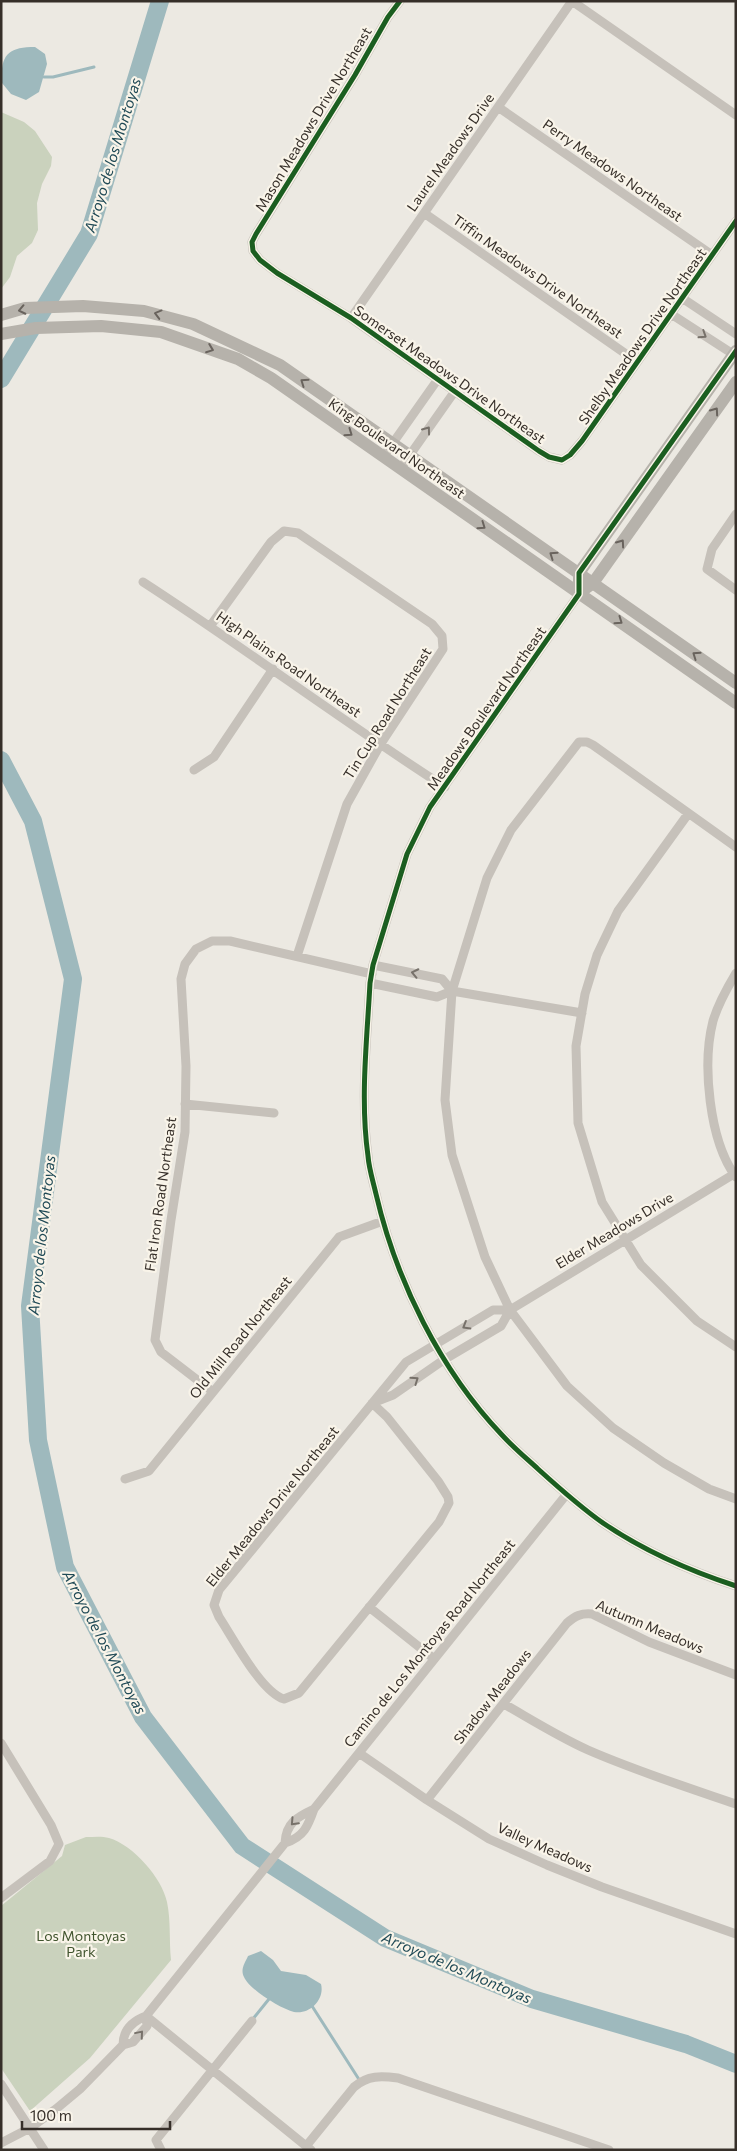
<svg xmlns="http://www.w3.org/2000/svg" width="737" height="2151" viewBox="0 0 737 2151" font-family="Commissioner,sans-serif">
<rect width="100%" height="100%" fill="#ece9e2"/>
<path fill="#cad2bd" d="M 1,112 L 24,122 L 35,131 L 52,157 L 51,166 L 42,184 L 37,203 L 38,230 L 32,243 L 17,256 L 10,277 L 1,289 Z
M 86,1837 C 94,1837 102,1836 109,1838 C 133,1845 162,1878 167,1902 C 171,1921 169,1940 171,1960 L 90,2058 L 30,2111 L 1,2068 L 1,1906 L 62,1856 L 65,1845 Z"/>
<path fill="#9eb9bd" d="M 35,47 L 45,54 L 47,64 L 39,92 L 26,100 L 11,94 L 2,83 C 0,55 8,47 35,47 Z
M 261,1951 L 273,1960 L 281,1971 L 306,1975 L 321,1984 C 325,1999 310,2015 294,2012 C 281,2009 249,1989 244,1977 C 240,1969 245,1963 248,1956 Z"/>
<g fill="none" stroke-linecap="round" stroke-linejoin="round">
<path stroke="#9eb9bd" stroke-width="3" d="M 44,77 L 53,77 L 94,67
M 312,2006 L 360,2081
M 252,2020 L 269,1999"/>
<path stroke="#9eb9bd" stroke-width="18" d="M 1,379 L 89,234 L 160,1
M 1,760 L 33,821 L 73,979 L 30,1306 L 38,1440 L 65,1567 L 143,1717 L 242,1846 L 385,1938 L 532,1999 L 686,2044 L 736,2064"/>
<path stroke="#c6c1ba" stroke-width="9" d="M 400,1 L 388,17 L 355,75 L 256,234 L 252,242 L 253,251 L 260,260 L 277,273 L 351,318 L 539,451 L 549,457 L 562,460 L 570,455 L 582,441 L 736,221
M 572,1 L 736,115
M 498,107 L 712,255
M 424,213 L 636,361
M 682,298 L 736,334
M 671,314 L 736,356
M 351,318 L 572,1
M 383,457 L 438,379
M 400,469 L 455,391
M 736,514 L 712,549 L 707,569 L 736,590
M 143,582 C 245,648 342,721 445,787
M 579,594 L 430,807 L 407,854 L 373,965 L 370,983 C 367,1040 360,1099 368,1156 C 369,1169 373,1181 376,1194 C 396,1280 440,1370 502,1435 C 513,1447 526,1458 538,1469 C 559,1488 580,1507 603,1523 C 644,1551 690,1571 736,1586
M 211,625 L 271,542 L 284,531 L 298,533 L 432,624 L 442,636 L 443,649 L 380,745 L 347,804 L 297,956
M 194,770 L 214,757 L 273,669
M 688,814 L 618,911 L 597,955 L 585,994 L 576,1046 L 578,1123 L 602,1202 L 641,1265 L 697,1321 L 736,1347
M 736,847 L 593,745 L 587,742 L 579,742 L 511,830 L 487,878 L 452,991 L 445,1100 L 452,1155 L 485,1257 L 510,1310 L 567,1386 L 613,1428 L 664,1463 L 709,1489 L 736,1499
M 373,965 L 442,979 L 452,991
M 736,973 C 727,988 718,1004 713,1021 C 702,1064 709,1141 736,1177
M 370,983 L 437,997 L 452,991 L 582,1013
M 185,1104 L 274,1113
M 213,1392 L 161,1352 L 155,1340 L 171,1220 L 185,1132 L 186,1066 L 181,979 L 185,964 L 196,949 L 212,941 L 230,941 L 372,974
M 375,1402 L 393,1395 L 445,1359 L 501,1326 L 510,1310 L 734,1174
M 372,1403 L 387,1417 L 438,1481 L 448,1497 L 449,1503 L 439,1522 L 299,1693 L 284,1699 C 261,1692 233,1638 219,1617 L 214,1605 L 219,1590 L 406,1362 L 493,1310 L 510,1310
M 125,1479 L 149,1471 L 339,1237 L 383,1221
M 369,1607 L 433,1658
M 504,1704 C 532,1720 559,1737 588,1750 C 636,1771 686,1787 736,1804
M 1,1743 L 51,1825 L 59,1844 L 50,1861 L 1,1898
M 359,1753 L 427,1800 L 489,1839 L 547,1865 L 602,1887 L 736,1934
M 427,1800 L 567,1623 C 575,1616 581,1613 592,1614 L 649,1642 L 736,1675
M 285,1843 C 286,1823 297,1817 314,1809
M 146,2016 L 311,2150
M 123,2045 C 123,2029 133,2021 146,2016 L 285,1843 C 304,1837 308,1826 314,1809 L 566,1495
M 1,2084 L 44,2150
M 1,2143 L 30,2128 L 56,2109 L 80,2089 L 123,2045 L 133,2042 L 147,2026 L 146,2016
M 307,2145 L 354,2087 C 368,2075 381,2076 398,2078 L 609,2150
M 161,2150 L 156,2140 L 252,2021"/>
<path stroke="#b6b2ab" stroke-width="12" d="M 1,315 L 25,308 L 83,306 L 144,311 L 193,324 L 280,365 L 736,683
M 1,334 L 36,328 L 101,326 L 161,332 L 238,359 L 271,378 L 736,703
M 579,581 L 579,573 L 736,351
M 586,588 L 593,583 L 736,382"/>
<defs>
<path id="cycleway" d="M 400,1 L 388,17 L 355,75 L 256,234 L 252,242 L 253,251 L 260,260 L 277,273 L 351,318 L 539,451 L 549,457 L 562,460 L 570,455 L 582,441 L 736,221
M 736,351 L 579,573 L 579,594 L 430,807 L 407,854 L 373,965 L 370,983 C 367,1040 360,1099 368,1156 C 369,1169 373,1181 376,1194 C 396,1280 440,1370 502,1435 C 513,1447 526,1458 538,1469 C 559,1488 580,1507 603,1523 C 644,1551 690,1571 736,1586"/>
</defs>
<use href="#cycleway" stroke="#f9f4e9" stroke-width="8"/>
<use href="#cycleway" stroke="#1b5e20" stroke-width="5"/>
</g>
<defs><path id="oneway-chevron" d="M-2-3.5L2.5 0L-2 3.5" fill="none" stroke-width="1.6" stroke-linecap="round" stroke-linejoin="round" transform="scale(1.25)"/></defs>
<g stroke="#69635d">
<use href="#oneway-chevron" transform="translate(22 310) rotate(168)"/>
<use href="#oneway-chevron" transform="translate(158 314) rotate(-165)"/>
<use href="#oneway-chevron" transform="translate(210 349) rotate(21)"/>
<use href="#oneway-chevron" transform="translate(304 382) rotate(-145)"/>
<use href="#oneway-chevron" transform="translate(715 411) rotate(-55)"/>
<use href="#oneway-chevron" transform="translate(349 433) rotate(35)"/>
<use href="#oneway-chevron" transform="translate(482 526) rotate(35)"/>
<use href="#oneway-chevron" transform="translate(621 543) rotate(-55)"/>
<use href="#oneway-chevron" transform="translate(553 555) rotate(-145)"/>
<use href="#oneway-chevron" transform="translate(619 621) rotate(35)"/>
<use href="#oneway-chevron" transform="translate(696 655) rotate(-145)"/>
</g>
<g stroke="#77716a">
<use href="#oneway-chevron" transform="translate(703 335) rotate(33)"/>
<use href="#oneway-chevron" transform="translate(427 430) rotate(-54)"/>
<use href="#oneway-chevron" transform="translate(415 973) rotate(-168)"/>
<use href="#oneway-chevron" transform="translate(466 1326) rotate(149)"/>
<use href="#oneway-chevron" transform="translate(415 1380) rotate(-35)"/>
<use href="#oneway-chevron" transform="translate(294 1822) rotate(133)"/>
<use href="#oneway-chevron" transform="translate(140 2034) rotate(-50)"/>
</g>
<g text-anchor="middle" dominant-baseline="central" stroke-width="4.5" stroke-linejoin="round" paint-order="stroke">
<g font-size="14" fill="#362f29" stroke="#f9f4e9">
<text transform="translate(313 119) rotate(-59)">Mason Meadows Drive Northeast</text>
<text transform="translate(450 152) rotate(-55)">Laurel Meadows Drive</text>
<text transform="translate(613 170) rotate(35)">Perry Meadows Northeast</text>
<text transform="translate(538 276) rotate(35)">Tiffin Meadows Drive Northeast</text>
<text transform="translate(642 336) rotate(-55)">Shelby Meadows Drive Northeast</text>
<text transform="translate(450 374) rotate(35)">Somerset Meadows Drive Northeast</text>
<text transform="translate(397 448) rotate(35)">King Boulevard Northeast</text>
<text transform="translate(289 664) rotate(35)">High Plains Road Northeast</text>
<text transform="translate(486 708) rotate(-55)">Meadows Boulevard Northeast</text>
<text transform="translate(387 713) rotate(-58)">Tin Cup Road Northeast</text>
<text transform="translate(160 1194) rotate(-82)">Flat Iron Road Northeast</text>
<text transform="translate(614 1230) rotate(-31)">Elder Meadows Drive</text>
<text transform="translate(240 1337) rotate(-51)">Old Mill Road Northeast</text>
<text transform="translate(272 1506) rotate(-51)">Elder Meadows Drive Northeast</text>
<text transform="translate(650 1626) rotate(23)">Autumn Meadows</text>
<text transform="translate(429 1643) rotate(-51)">Camino de Los Montoyas Road Northeast</text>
<text transform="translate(492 1696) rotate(-52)">Shadow Meadows</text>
<text transform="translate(545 1847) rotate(24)">Valley Meadows</text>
</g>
<g font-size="14" fill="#40542e" stroke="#f9f4e9">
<text x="81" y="1935">Los Montoyas<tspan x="81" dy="16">Park</tspan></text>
</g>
<g font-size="15" font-style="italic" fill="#204a56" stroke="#f9f4e9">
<text transform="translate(112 155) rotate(-73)">Arroyo de los Montoyas</text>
<text transform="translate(41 1235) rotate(-84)">Arroyo de los Montoyas</text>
<text transform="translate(105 1642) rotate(62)">Arroyo de los Montoyas</text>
<text transform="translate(457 1967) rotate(23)">Arroyo de los Montoyas</text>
</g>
</g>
<rect width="737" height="2151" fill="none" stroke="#362f29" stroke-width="5"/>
<path d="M22 2121v8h148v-8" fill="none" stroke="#362f29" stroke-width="2.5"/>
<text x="30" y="2121" font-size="15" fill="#362f29" stroke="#f9f4e9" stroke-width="4" paint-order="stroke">100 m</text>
</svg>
